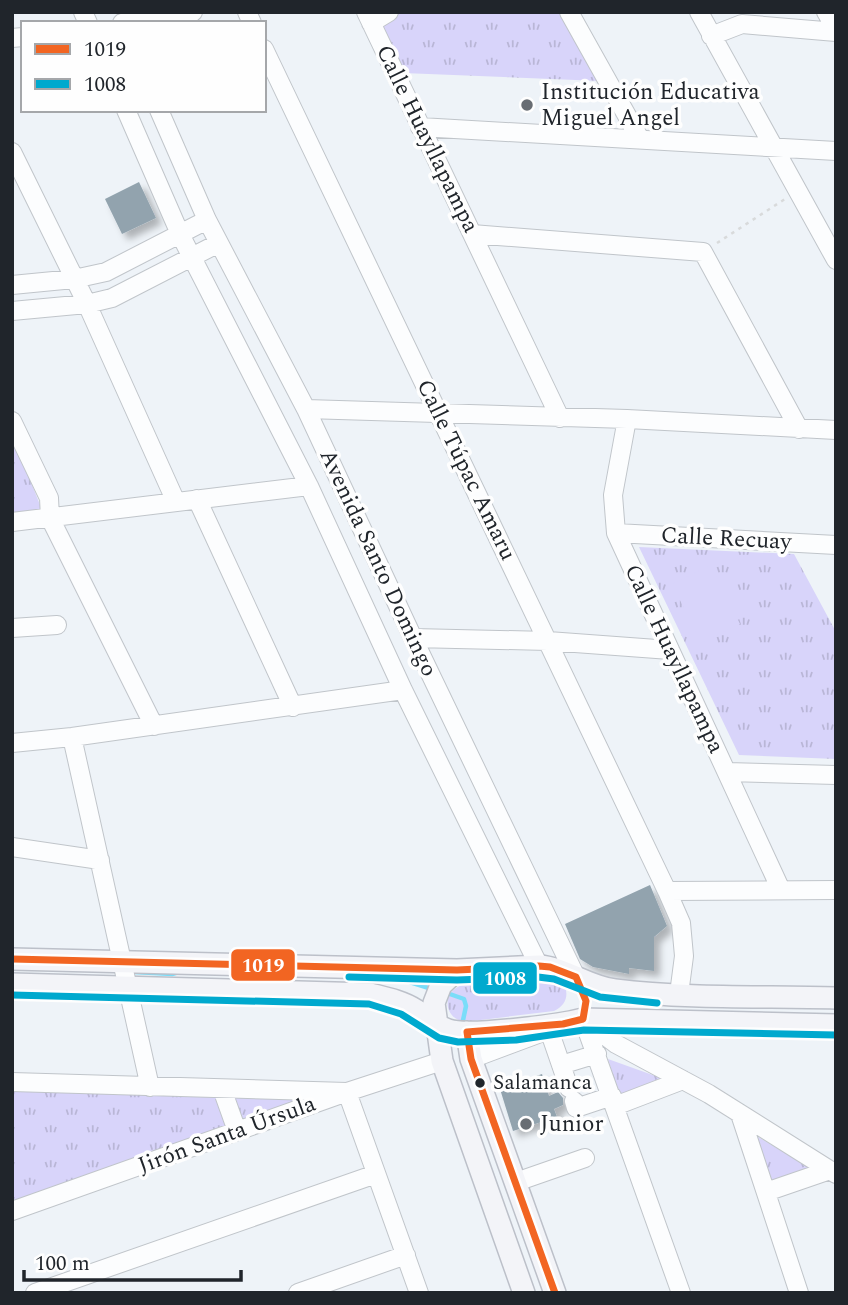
<svg xmlns="http://www.w3.org/2000/svg" width="848" height="1305" viewBox="0 0 848 1305" font-family="Spectral,serif">
<defs>
<pattern id="park-tufts" width="24" height="20" patternUnits="userSpaceOnUse" patternTransform="scale(1.75)"><rect width="24" height="20" fill="#d8d4fa"/><path d="M3 7l-1-3M5 7V3M7 7l1-3M15 17l-1-3M17 17v-4M19 17l1-3" fill="none" stroke="#b9b6d6"/></pattern>
<filter id="shadow"><feDropShadow dx="6" dy="6" stdDeviation="3.5" flood-color="#0004"/></filter>
</defs>
<rect width="100%" height="100%" fill="#eef3f8"/>
<path fill="url(#park-tufts)" d="M 402,12 L 561,12 L 600,81 L 403,73 L 380,26 Z
M 12,434 L 42,510 L 12,513 Z
M 639,547 L 794,554 L 836,632 L 836,759 L 739,755 Z
M 546,975 L 562,981 C 570,993 567,1005 554,1011 L 464,1022 C 443,1017 442,992 462,985 Z
M 608,1059 L 661,1078 L 619,1095 Z
M 12,1091 L 312,1097 L 12,1205 Z
M 755,1135 L 813,1170 L 770,1184 Z"/>
<path fill="#d8d4fa" d="M 711,565 L 740,624 L 701,643 L 672,584 Z"/>
<g fill="none" stroke-linecap="round" stroke-linejoin="round">
<path stroke="#7addf9" stroke-width="4.5" d="M 135,972 L 172,974 L 179,972
M 397,978 L 432,989
M 444,992 L 464,999 L 466,1006 L 462,1025"/>
</g>
<path fill="#92a3ae" filter="url(#shadow)" d="M 139,182 L 156,218 L 122,234 L 105,199 Z
M 650,885 L 667,926 L 654,937 L 654,971 L 629,968 L 629,974 L 593,967 L 580,959 L 565,924 Z
M 542,1074 L 549,1096 L 558,1092 L 563,1098 L 563,1105 L 554,1109 L 557,1117 L 513,1131 L 500,1089 Z"/>
<g fill="none" stroke-linecap="round" stroke-linejoin="round">
<defs>
<path id="minor" d="M 83,12 L 88,23
M 247,12 L 252,23
M 366,12 L 560,418
M 569,12 L 640,139
M 699,12 L 836,260
M 826,12 L 836,29
M 122,23 L 193,12
M 371,23 L 389,12
M 711,36 L 742,24 L 836,32
M 12,38 L 23,37
M 264,49 L 667,891 L 681,923 L 684,956 L 679,994
M 126,110 L 180,234 L 309,486 L 403,690 L 539,966
M 159,110 L 207,220 L 306,409 L 413,638 L 576,977
M 420,127 L 836,151
M 12,152 L 87,304 L 176,502
M 472,234 L 703,252 L 799,429
M 12,285 L 74,279 L 106,272 L 207,220
M 12,311 L 87,304 L 112,298 L 219,243
M 306,409 L 627,419 L 836,430
M 627,419 L 613,495 L 616,533 L 781,890
M 12,421 L 49,498 L 50,518 L 154,726
M 197,499 L 293,707
M 12,522 L 309,486
M 616,533 L 836,545
M 12,628 L 57,625
M 413,638 L 548,641 L 670,650
M 72,737 L 150,1087
M 12,743 L 72,737 L 403,690
M 727,772 L 836,775
M 12,847 L 100,860
M 667,891 L 836,890
M 583,1019 L 616,1044 L 709,1094 L 836,1174
M 583,1019 L 681,1293
M 549,1030 L 569,1088
M 471,1059 L 546,1031
M 561,1065 L 597,1054
M 12,1082 L 347,1092 L 419,1293
M 222,1089 L 237,1131
M 574,1101 L 576,1108 L 612,1096
M 615,1106 L 683,1080
M 740,1114 L 799,1293
M 516,1182 L 585,1158
M 766,1192 L 830,1170
M 12,1211 L 347,1092 L 442,1061
M 35,1293 L 376,1174
M 298,1293 L 406,1255"/>
<path id="major" d="M 12,959 L 457,970 L 539,966 C 566,968 588,987 615,990 C 688,999 763,996 836,998
M 457,970 L 441,985 L 434,1003 L 442,1061 L 524,1293
M 12,984 L 370,994 C 386,998 402,1001 416,1010 C 427,1017 436,1026 448,1030 C 468,1037 560,1025 583,1019 L 836,1025
M 467,1032 L 471,1059 L 555,1293"/>
</defs>
<use href="#minor" stroke="#c0c5ca" stroke-width="20"/>
<use href="#major" stroke="#bcc0c9" stroke-width="24"/>
<path stroke="#d8dadb" stroke-width="2.5" stroke-dasharray="3.5 5" stroke-linecap="butt" d="M 717,243 L 785,199"/>
<use href="#minor" stroke="#fcfdfe" stroke-width="18"/>
<use href="#major" stroke="#f3f4f8" stroke-width="21"/>
<defs>
<path id="bus-1" d="M 12,959 L 457,970 L 539,966 L 550,967 L 576,977 L 586,1001 L 583,1019 L 563,1024 L 467,1032 L 471,1059 L 555,1293"/>
<path id="bus-2" d="M 349,977 L 457,980 L 538,977 L 554,979 L 600,997 L 657,1003
M 12,995 L 369,1004 L 401,1014 L 439,1038 L 458,1042 L 516,1040 L 584,1030 L 836,1035"/>
</defs>
<use href="#bus-1" stroke="#fefefe" stroke-width="12"/>
<use href="#bus-2" stroke="#fefefe" stroke-width="12"/>
<use href="#bus-1" stroke="#f26522" stroke-width="7"/>
<use href="#bus-2" stroke="#00a9ce" stroke-width="7"/>
</g>
<g fill="#686d73" stroke="#fefefe" stroke-width="2.5">
<circle cx="527" cy="105" r="7"/>
<circle cx="526" cy="1124" r="7"/>
</g>
<circle fill="#20252b" stroke="#fefefe" stroke-width="2.5" cx="480" cy="1083" r="6"/>
<g text-anchor="middle" dominant-baseline="central" stroke-width="7" stroke-linejoin="round" paint-order="stroke">
<g font-size="21" fill="#20252b" stroke="#fefefe" text-anchor="start">
<text x="493" y="1083">Salamanca</text>
</g>
<g font-size="23" fill="#20252b" stroke="#fefefe" text-anchor="start">
<text x="541" y="92">Institución Educativa<tspan x="541" dy="26">Miguel Angel</tspan></text>
<text x="540" y="1124">Junior</text>
</g>
<g font-size="23" fill="#20252b" stroke="#fefefe">
<text transform="translate(427 139) rotate(64)">Calle Huayllapampa</text>
<text transform="translate(466 470) rotate(64)">Calle Túpac Amaru</text>
<text transform="translate(726 539) rotate(3)">Calle Recuay</text>
<text transform="translate(378 563) rotate(65)">Avenida Santo Domingo</text>
<text transform="translate(674 659) rotate(65)">Calle Huayllapampa</text>
<text transform="translate(227 1135) rotate(-20)">Jirón Santa Úrsula</text>
</g>
</g>
<g stroke="#fefefe" stroke-width="2.5">
<rect x="230" y="948" width="66" height="34" rx="7" fill="#f26522"/>
<rect x="472" y="961" width="66" height="34" rx="7" fill="#00a9ce"/>
</g>
<g font-size="19" text-anchor="middle" font-weight="bold" fill="#fff">
<text x="263" y="972">1019</text>
<text x="505" y="985">1008</text>
</g>
<rect width="848" height="1305" fill="none" stroke="#20252b" stroke-width="28"/>
<rect x="21" y="21" width="245" height="91" fill="#fefefe" stroke="#a5a7aa" stroke-width="2"/>
<rect x="35" y="44" width="35" height="10" fill="#f26522" stroke="#a5a7aa" stroke-width="2"/>
<text x="84" y="56" font-size="21" fill="#20252b">1019</text>
<rect x="35" y="79" width="35" height="10" fill="#00a9ce" stroke="#a5a7aa" stroke-width="2"/>
<text x="84" y="91" font-size="21" fill="#20252b">1008</text>
<path d="M24 1270v10h217v-10" fill="none" stroke="#20252b" stroke-width="3.5"/>
<text x="35" y="1270" font-size="21" fill="#20252b" stroke="#fefefe" stroke-width="5" paint-order="stroke">100 m</text>
</svg>
